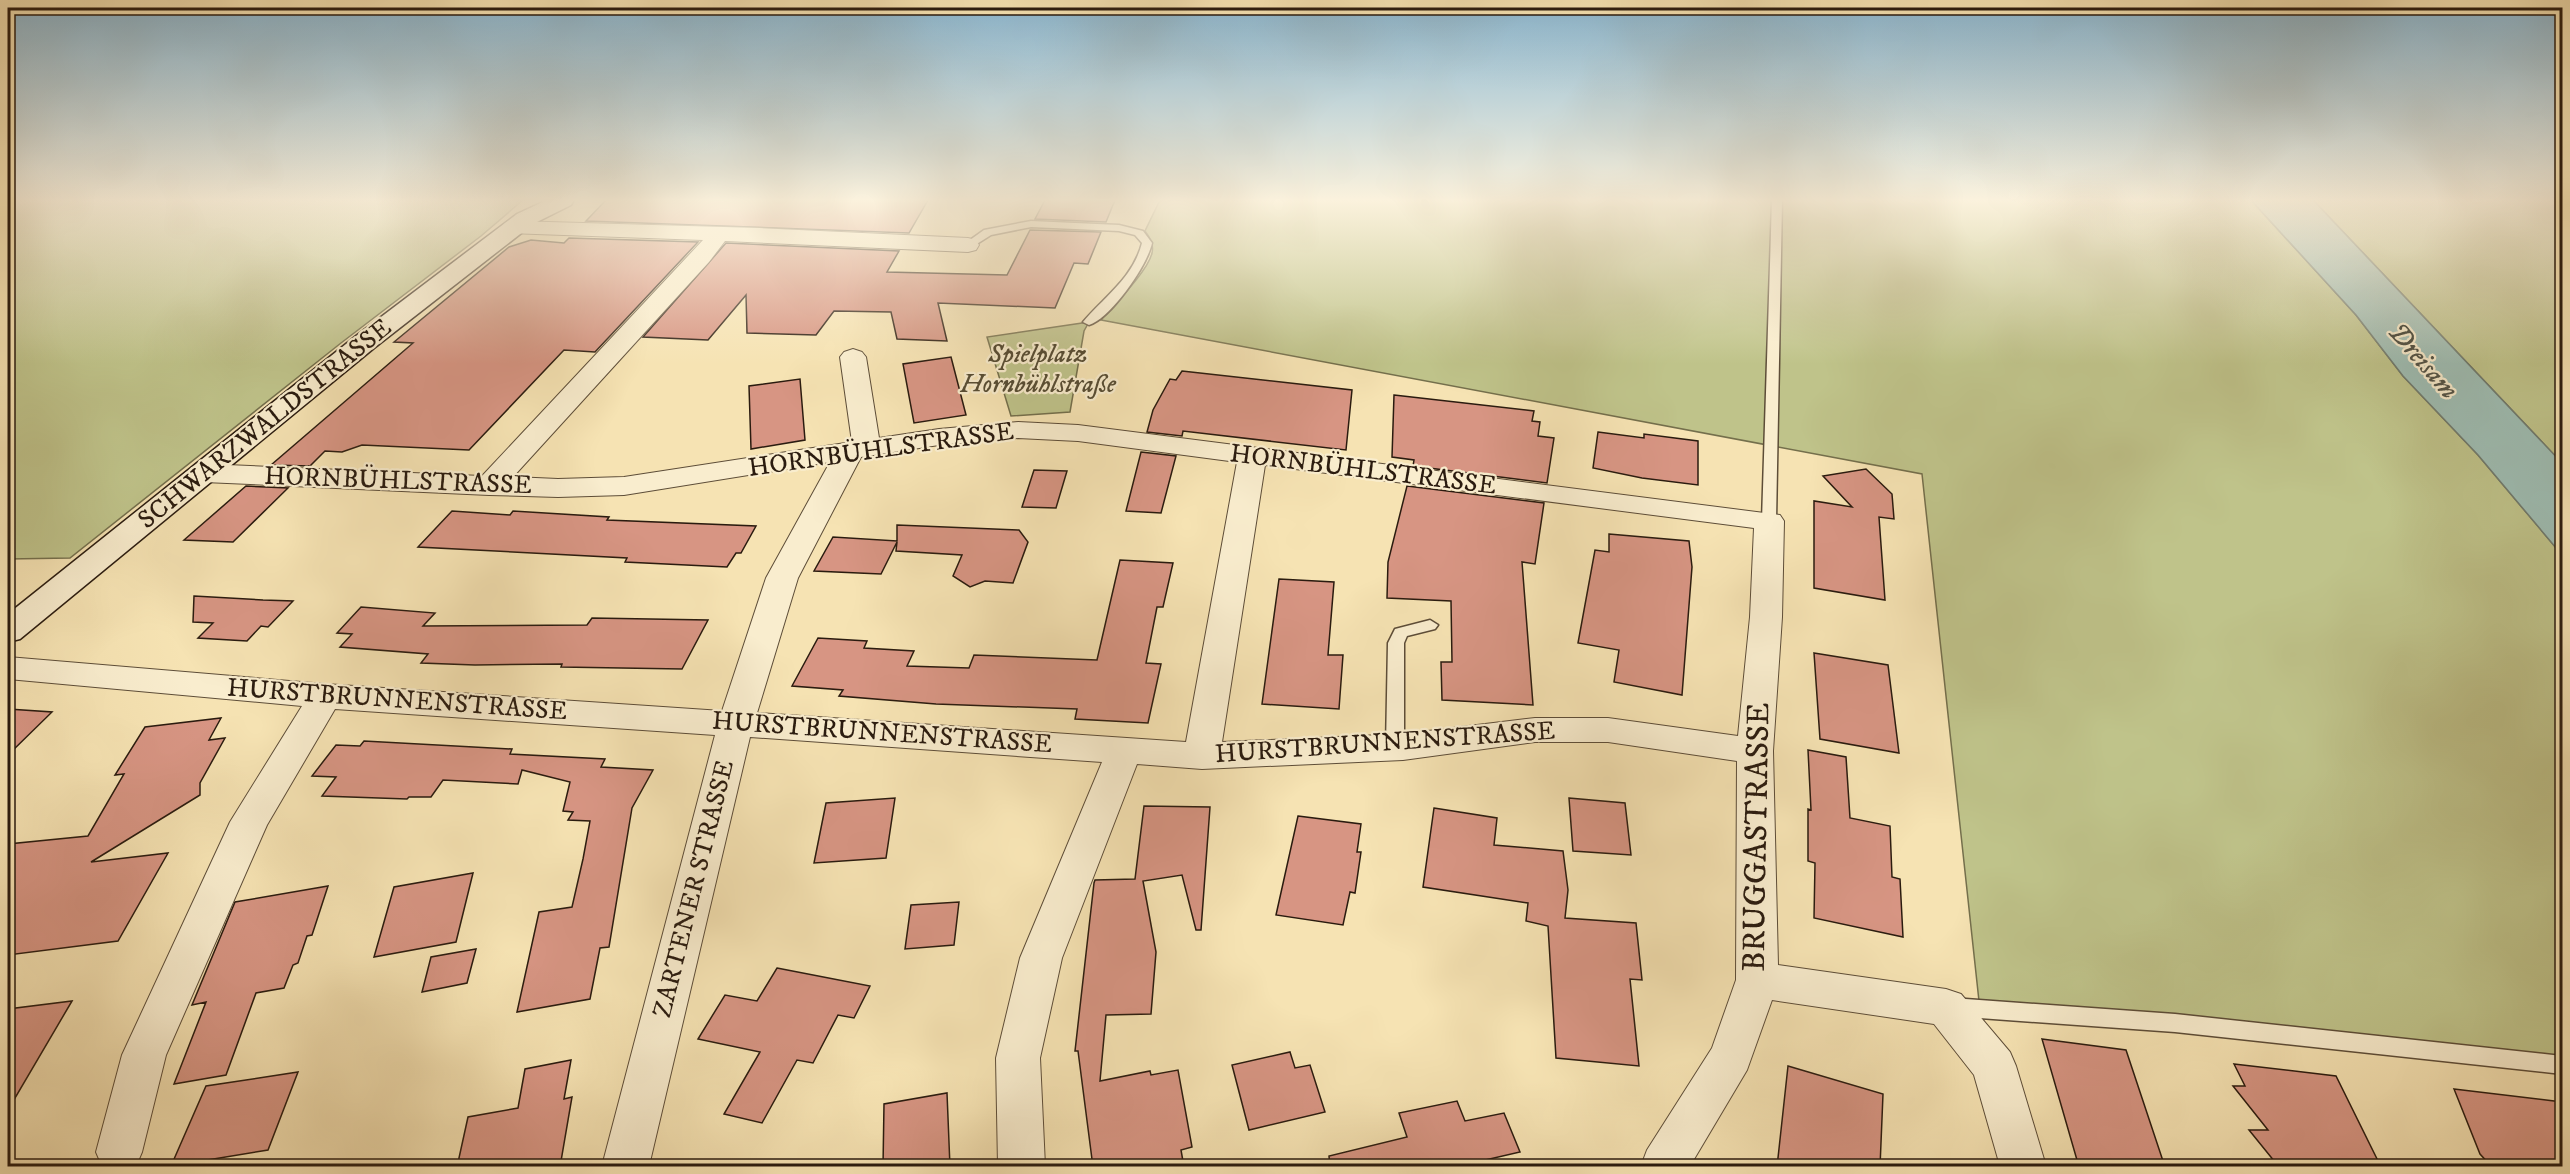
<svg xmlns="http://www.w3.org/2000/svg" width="2570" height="1174" viewBox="0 0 2570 1174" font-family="'IM FELL DW Pica',serif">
<rect width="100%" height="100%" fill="#f6e3b3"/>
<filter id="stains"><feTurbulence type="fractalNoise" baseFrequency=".00333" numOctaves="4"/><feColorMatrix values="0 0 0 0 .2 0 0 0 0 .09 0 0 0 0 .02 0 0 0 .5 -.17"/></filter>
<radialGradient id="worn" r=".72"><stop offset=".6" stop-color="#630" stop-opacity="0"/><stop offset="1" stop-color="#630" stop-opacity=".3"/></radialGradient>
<path fill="#bfc38a" stroke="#746f4c" stroke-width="1.5" d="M 8,200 L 523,200 L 481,236 L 341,343 L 70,558 L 8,559 Z
M 1160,200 L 2251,200 L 2356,315 L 2403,376 L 2478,455 L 2562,555 L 2562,1057 L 2174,1014 L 1979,1001 L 1922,474 L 1101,320 C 1114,305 1148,271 1152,253 C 1154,244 1150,238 1145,231 Z
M 2313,200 L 2562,200 L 2562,463 Z
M 1089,322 L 1084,331 L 1070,412 L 1011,416 L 987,337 Z"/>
<path fill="#9ebdb3" stroke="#707c71" stroke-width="1.5" d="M 2251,200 L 2313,200 L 2562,463 L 2562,555 L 2478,455 L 2403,376 L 2356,315 Z"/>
<path fill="#d79583" stroke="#2a1b0f" stroke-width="1.5" d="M 606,200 L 928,200 L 909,233 L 586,221 Z
M 1045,200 L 1115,200 L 1106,222 L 1035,219 Z
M 1030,230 L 1101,232 L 1088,264 L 1074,263 L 1055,308 L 938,303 L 947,341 L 897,339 L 891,312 L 834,311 L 816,335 L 747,333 L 746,295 L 708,340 L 643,337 L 726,243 L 899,251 L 887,272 L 1007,275 Z
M 569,238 L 698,242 L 595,352 L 564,350 L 469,450 L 362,445 L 342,452 L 325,451 L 310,466 L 271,465 L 413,343 L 394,342 L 509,247 L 531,240 L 564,243 Z
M 951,357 L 966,415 L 914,423 L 903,364 Z
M 1182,371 L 1352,390 L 1346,450 L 1183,431 L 1182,436 L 1147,432 L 1153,410 L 1170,379 L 1176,380 Z
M 800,379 L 805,440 L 751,449 L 749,386 Z
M 1394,395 L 1534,411 L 1532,421 L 1540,422 L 1538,436 L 1554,438 L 1547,483 L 1413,466 L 1414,460 L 1392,457 Z
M 1598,432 L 1644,438 L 1644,434 L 1698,441 L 1698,485 L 1642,478 L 1593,468 Z
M 1141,452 L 1176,456 L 1161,513 L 1126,511 Z
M 1866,469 L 1892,494 L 1894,519 L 1879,517 L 1885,600 L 1814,588 L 1814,501 L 1852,507 L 1823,476 Z
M 1034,470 L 1067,471 L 1056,508 L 1022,507 Z
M 246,486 L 288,488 L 233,542 L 184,540 Z
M 1407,486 L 1544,503 L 1535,564 L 1522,562 L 1533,705 L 1442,700 L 1441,662 L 1452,662 L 1451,601 L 1387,598 L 1388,562 Z
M 452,511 L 510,515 L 513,511 L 609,517 L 607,520 L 756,526 L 741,553 L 736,553 L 727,567 L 625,562 L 627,558 L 418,547 Z
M 897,525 L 1019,530 L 1028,542 L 1013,583 L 985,581 L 970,587 L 953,576 L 962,555 L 896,551 L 897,542 L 881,574 L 814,571 L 833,537 L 897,541 Z
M 1609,534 L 1689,541 L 1692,567 L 1682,695 L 1614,682 L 1619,650 L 1578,643 L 1595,550 L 1609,552 Z
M 1120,560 L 1173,563 L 1163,607 L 1157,607 L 1146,663 L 1161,664 L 1148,723 L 1075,719 L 1077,709 L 936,704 L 839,696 L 843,690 L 792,686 L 818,638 L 867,641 L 864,648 L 914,651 L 907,666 L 969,668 L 974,655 L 1097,660 Z
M 1279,579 L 1334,582 L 1328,655 L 1343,655 L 1339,709 L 1262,704 Z
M 194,596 L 263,600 L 293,601 L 268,627 L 261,626 L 247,641 L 198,638 L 213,623 L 193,622 Z
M 361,607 L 435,613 L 423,626 L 587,625 L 592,618 L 708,620 L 682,669 L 561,667 L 562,664 L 475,665 L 421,663 L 428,654 L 340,647 L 352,634 L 337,633 Z
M 1814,653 L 1888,665 L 1899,753 L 1820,739 Z
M 8,709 L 52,712 L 8,755 Z
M 221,718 L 209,740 L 225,738 L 200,783 L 200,795 L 91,862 L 168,853 L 118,941 L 8,955 L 8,844 L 88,836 L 124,774 L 115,775 L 145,727 Z
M 364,741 L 512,749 L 510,754 L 605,759 L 601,767 L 653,770 L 632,808 L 609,947 L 600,948 L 590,999 L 517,1012 L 539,912 L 572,907 L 583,859 L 590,821 L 568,820 L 573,812 L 563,811 L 570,782 L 522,770 L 518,784 L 443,780 L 431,797 L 409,797 L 407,799 L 322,796 L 336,777 L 312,776 L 336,745 L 360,746 Z
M 1808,750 L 1846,757 L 1850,818 L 1890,826 L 1892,877 L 1900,879 L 1903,937 L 1814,918 L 1815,863 L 1808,861 L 1808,809 L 1811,810 Z
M 895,798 L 886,858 L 814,863 L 826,803 Z
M 1569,798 L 1625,803 L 1631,855 L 1573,851 Z
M 1144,806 L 1210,807 L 1201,930 L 1196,930 L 1182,875 L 1143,881 L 1156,952 L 1151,1014 L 1106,1015 L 1100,1081 L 1150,1071 L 1151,1075 L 1178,1070 L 1192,1147 L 1181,1150 L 1184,1167 L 1093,1167 L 1078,1051 L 1075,1051 L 1094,883 L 1095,880 L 1135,879 Z
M 1434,808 L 1497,818 L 1494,845 L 1563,851 L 1568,890 L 1565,918 L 1636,923 L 1642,980 L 1630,979 L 1639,1066 L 1556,1058 L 1548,926 L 1526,921 L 1528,903 L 1423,887 Z
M 1298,816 L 1361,824 L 1357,852 L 1361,852 L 1355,893 L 1350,892 L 1343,925 L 1276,915 Z
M 473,873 L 456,942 L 374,957 L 394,887 Z
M 328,886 L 312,935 L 307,936 L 298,963 L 293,965 L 284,988 L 256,993 L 226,1075 L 174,1084 L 206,1002 L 192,1005 L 235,902 Z
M 959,902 L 954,945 L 905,949 L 911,905 Z
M 476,949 L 467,983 L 422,992 L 431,957 Z
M 777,968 L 870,986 L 854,1018 L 838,1015 L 813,1063 L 797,1060 L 762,1123 L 724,1114 L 760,1052 L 698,1039 L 725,995 L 757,1001 Z
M 72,1001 L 8,1110 L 8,1009 Z
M 2042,1039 L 2126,1050 L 2165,1167 L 2079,1167 Z
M 1290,1052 L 1295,1068 L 1310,1065 L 1325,1112 L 1249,1130 L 1232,1065 Z
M 571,1060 L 564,1099 L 572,1097 L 560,1167 L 457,1167 L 468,1117 L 518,1108 L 525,1069 Z
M 2234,1064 L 2336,1076 L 2381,1167 L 2279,1167 L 2249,1130 L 2268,1130 L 2233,1086 L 2245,1086 Z
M 1788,1066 L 1883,1094 L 1880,1167 L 1777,1167 Z
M 298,1072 L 268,1150 L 171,1166 L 206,1086 Z
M 2454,1089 L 2562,1102 L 2562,1167 L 2492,1167 L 2480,1154 Z
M 947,1093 L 950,1167 L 883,1167 L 884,1104 Z
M 1457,1101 L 1465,1121 L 1504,1113 L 1520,1152 L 1455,1167 L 1330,1167 L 1329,1156 L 1407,1137 L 1399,1113 Z"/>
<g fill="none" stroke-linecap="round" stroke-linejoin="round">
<defs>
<path id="service" d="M 1772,200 L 1782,200 L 1776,521 L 1769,525 L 1762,521 Z
M 1031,221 L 1119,225 L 1143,231 L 1152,243 C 1147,266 1111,318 1089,325 L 1083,322 C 1105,296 1133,278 1142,243 L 1135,235 L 1119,231 L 1031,227 L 991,235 L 972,247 L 964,247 L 963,245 L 984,230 Z
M 1430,620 L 1438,625 L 1435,629 L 1407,636 L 1404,643 L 1404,747 L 1401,751 L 1389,751 L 1386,747 L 1388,643 L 1395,629 Z
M 1952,998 L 2175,1014 L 2562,1056 L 2562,1074 L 2175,1032 L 1952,1016 L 1945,1013 L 1942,1007 L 1945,1001 Z"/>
<path id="minor" d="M 513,221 L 759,228 L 968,238 L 976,240 L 979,245 L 976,250 L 968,252 L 725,241 L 709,262 L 513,477 L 558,479 L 624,477 L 852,442 L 840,357 L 844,352 L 853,349 L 862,352 L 866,357 L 879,438 L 939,429 L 1018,422 L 1078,425 L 1780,515 L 1784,521 L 1782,617 L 1773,751 L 1778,965 L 1946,989 L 1961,994 L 2010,1052 L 2016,1066 L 2046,1166 L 2000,1166 L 1974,1075 L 1934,1024 L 1772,1000 L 1747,1070 L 1690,1166 L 1641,1166 L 1647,1150 L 1712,1048 L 1736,980 L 1737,761 L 1608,742 L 1535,742 L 1403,760 L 1202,769 L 1137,764 L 1062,958 L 1040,1058 L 1045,1166 L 998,1166 L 996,1058 L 1020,958 L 1102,762 L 750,737 L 649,1166 L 602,1166 L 715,735 L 335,709 L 267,825 L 166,1055 L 142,1152 L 136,1166 L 102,1166 L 96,1152 L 122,1055 L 230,822 L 302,706 L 8,679 L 8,657 L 325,684 L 722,711 L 766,578 L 830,462 L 624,495 L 558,497 L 489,495 L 204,482 L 194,479 L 190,473 L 194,467 L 204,464 L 482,476 L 703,240 L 505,233 L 502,228 L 505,223 ZM 1018,438 L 1078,441 L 1237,462 L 1186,742 L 757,713 L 798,578 L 861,457 L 939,445 ZM 1265,465 L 1754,528 L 1750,617 L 1738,736 L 1608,718 L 1535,718 L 1403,734 L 1222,742 Z"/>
<path id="secondary" d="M 547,200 L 574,200 L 571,205 L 533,224 L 374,348 L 20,639 L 8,642 L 8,614 L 356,336 L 517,214 Z"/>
</defs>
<use href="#service" stroke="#5d4d38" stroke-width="3"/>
<use href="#minor" stroke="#5d4d38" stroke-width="2"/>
<use href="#secondary" stroke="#2a1b0f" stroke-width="3"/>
<use href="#service" fill="#f9edce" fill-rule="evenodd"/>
<use href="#minor" fill="#f9edce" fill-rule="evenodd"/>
<use href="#secondary" fill="#f9edce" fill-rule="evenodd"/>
</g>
<linearGradient id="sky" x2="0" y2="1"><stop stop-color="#8ab8d3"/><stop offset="0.55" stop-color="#fbf2dd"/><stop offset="1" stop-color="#fbf2dd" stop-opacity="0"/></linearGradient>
<rect width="2570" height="364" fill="url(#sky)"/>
<g text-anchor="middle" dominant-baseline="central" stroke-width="4.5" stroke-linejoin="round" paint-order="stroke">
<g font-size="26" font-style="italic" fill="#574d34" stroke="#f9edce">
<text x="1038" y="354">Spielplatz<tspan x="1038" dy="30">Hornbühlstraße</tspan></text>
</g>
<g font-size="26" fill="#2a1b0f" stroke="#f9edce">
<text transform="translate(265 424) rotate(-39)">SCHWARZWALDSTRASSE</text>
<text transform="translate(881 450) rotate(-8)">HORNBÜHLSTRASSE</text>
<text transform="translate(1363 470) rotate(7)">HORNBÜHLSTRASSE</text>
<text transform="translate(398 481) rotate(2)">HORNBÜHLSTRASSE</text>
<text transform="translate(397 700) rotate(4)">HURSTBRUNNENSTRASSE</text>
<text transform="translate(882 733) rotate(4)">HURSTBRUNNENSTRASSE</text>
<text transform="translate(1385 743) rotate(-4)">HURSTBRUNNENSTRASSE</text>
<text transform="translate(694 889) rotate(-76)">ZARTENER STRASSE</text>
</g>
<g font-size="27" font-style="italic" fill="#535448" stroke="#f9edce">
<text transform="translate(2423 361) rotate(49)">Dreisam</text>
</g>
<g font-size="32" fill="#2a1b0f" stroke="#f9edce">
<text transform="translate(1757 837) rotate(-89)">BRUGGASTRASSE</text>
</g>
</g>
<rect width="2570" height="1174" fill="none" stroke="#f6e3b3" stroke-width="30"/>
<rect x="9" y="9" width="2552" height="1156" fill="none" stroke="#2a1b0f" stroke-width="3"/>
<rect x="15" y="15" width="2540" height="1144" fill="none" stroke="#2a1b0f" stroke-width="1.5"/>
<rect width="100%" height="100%" filter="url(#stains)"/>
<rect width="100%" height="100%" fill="url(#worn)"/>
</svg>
